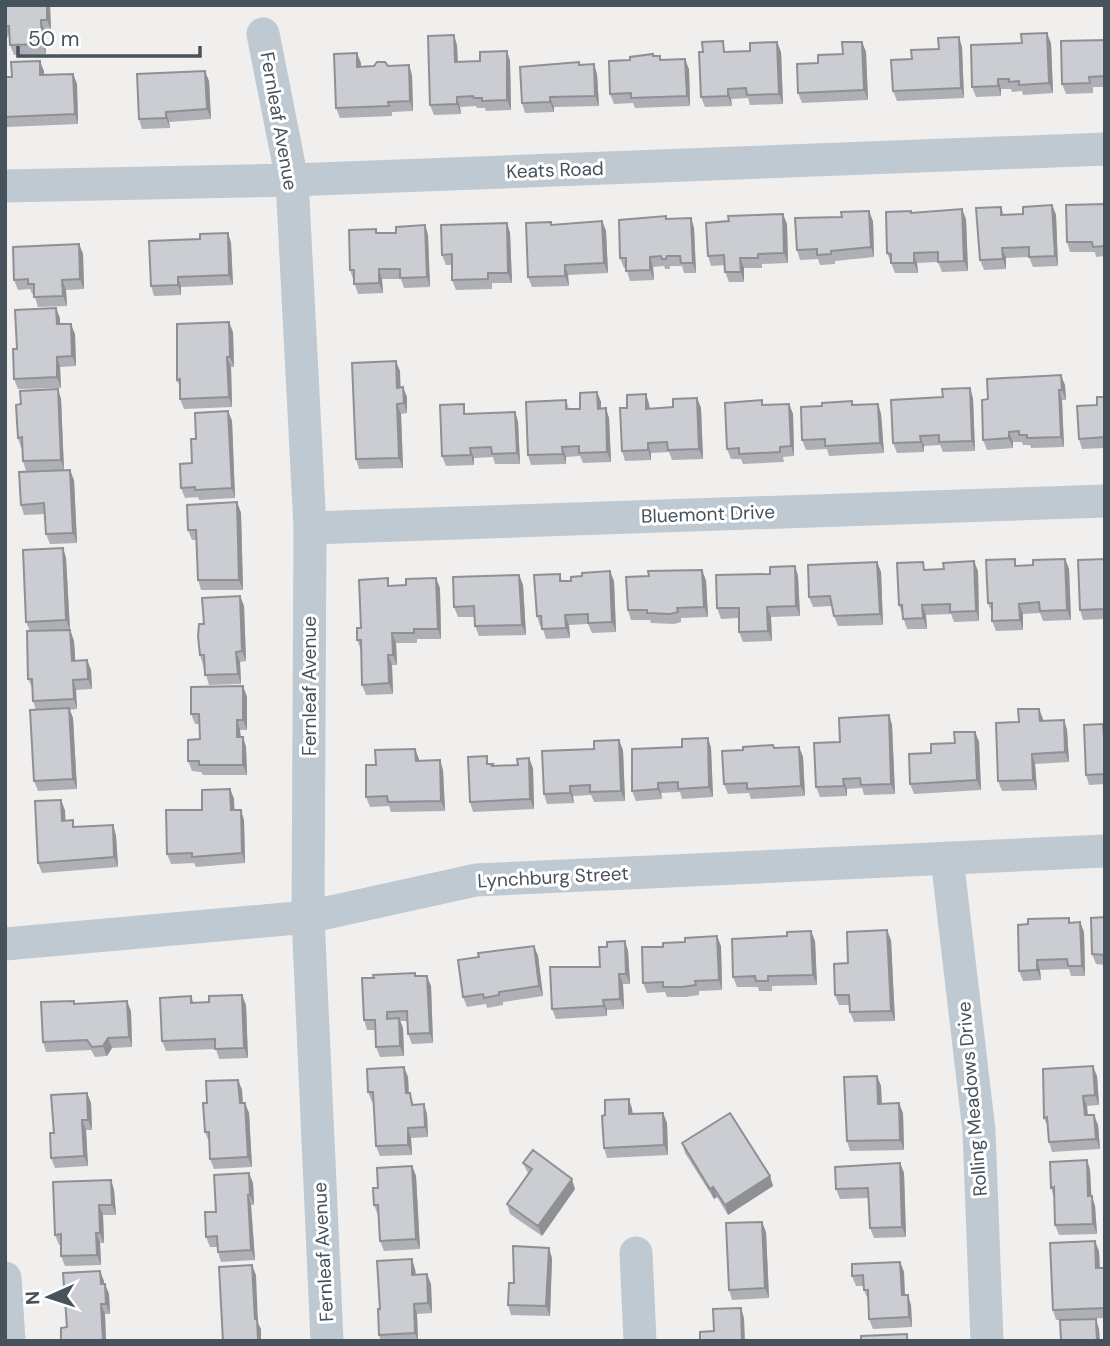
<svg xmlns="http://www.w3.org/2000/svg" width="1110" height="1346" viewBox="0 0 1110 1346" font-family="'DM Sans',sans-serif">
<rect width="100%" height="100%" fill="#f1eeee"/>
<g fill="none" stroke-linecap="round" stroke-linejoin="round">
<path stroke="#bec9d1" stroke-width="33" d="M 263,34 L 292,180 L 310,528 L 308,917 L 327,1341
M 5,186 L 292,180 L 1105,149
M 310,528 L 1105,501
M 947,858 L 979,1131 L 987,1341
M 5,944 L 308,917 L 476,880 L 1105,851
M 636,1253 L 640,1341
M 5,1278 L 9,1341"/>
</g>
<path fill="#afb0b5" d="M 5,5 L 50,5 L 51,30 L 44,30 L 46,54 L 14,55 L 10,45 L 9,36 L 7,37 L 5,31 Z
M 1105,40 L 1105,87 L 1093,87 L 1093,93 L 1066,94 L 1062,84 Z
M 777,42 L 781,52 L 783,104 L 750,105 L 748,98 L 731,99 L 732,106 L 705,107 L 701,97 L 727,52 L 750,51 Z
M 862,42 L 866,52 L 868,100 L 802,103 L 798,93 L 818,63 L 843,54 Z
M 1051,43 L 1053,93 L 1023,95 L 1022,91 L 1012,92 L 1011,89 L 1001,89 L 1001,96 L 976,97 L 972,87 Z
M 457,45 L 458,62 L 480,61 L 507,51 L 510,61 L 511,110 L 486,111 L 485,108 L 477,108 L 476,106 L 460,107 L 461,114 L 434,115 L 430,105 Z
M 962,47 L 964,98 L 897,101 L 893,91 L 912,59 Z
M 653,56 L 661,60 L 689,69 L 690,106 L 635,108 L 633,103 L 614,104 L 610,94 L 630,60 Z
M 579,62 L 580,65 L 597,74 L 599,106 L 554,107 L 554,112 L 525,113 L 522,103 Z
M 361,63 L 361,67 L 388,66 L 412,75 L 413,111 L 392,112 L 392,116 L 340,118 L 336,108 Z
M 44,71 L 44,75 L 73,74 L 77,84 L 78,124 L 7,127 L 5,123 L 5,77 Z
M 209,81 L 211,119 L 169,122 L 170,128 L 142,129 L 139,119 Z
M 1105,204 L 1105,256 L 1096,257 L 1095,252 L 1070,252 L 1067,242 Z
M 1052,205 L 1056,215 L 1058,266 L 1033,267 L 1029,257 L 1006,258 L 1006,269 L 984,270 L 980,260 L 1001,207 L 1004,215 L 1023,214 Z
M 912,213 L 966,219 L 968,271 L 942,272 L 938,262 L 917,263 L 918,273 L 895,273 L 887,253 Z
M 666,216 L 667,219 L 691,218 L 694,228 L 696,273 L 684,273 L 682,266 L 670,266 L 670,269 L 665,269 L 664,266 L 653,267 L 654,280 L 630,281 L 626,268 L 624,268 L 620,258 Z
M 602,221 L 606,231 L 608,273 L 568,275 L 569,286 L 532,287 L 528,277 L 551,222 L 552,225 Z
M 873,221 L 874,257 L 835,261 L 835,264 L 820,265 L 818,259 L 800,260 L 797,250 Z
M 507,223 L 510,233 L 512,283 L 492,283 L 492,289 L 456,290 L 452,280 L 452,265 L 446,265 L 442,255 Z
M 787,224 L 788,263 L 762,264 L 762,268 L 744,268 L 744,282 L 729,282 L 725,272 L 725,265 L 711,266 L 708,256 Z
M 425,225 L 428,235 L 430,287 L 404,288 L 401,279 L 382,279 L 383,293 L 358,294 L 350,270 L 376,229 L 378,233 L 396,233 Z
M 228,233 L 231,243 L 233,285 L 181,287 L 181,295 L 154,296 L 151,286 L 200,239 Z
M 79,244 L 83,254 L 84,289 L 66,290 L 67,306 L 38,307 L 34,294 L 32,294 L 30,289 L 18,290 L 14,280 Z
M 60,318 L 60,324 L 75,334 L 76,366 L 60,367 L 61,388 L 18,389 L 14,379 L 17,349 Z
M 233,332 L 234,367 L 231,367 L 232,407 L 184,409 L 180,399 L 180,388 L 177,380 Z
M 400,371 L 400,388 L 407,397 L 407,413 L 401,414 L 403,468 L 359,469 L 356,459 Z
M 1065,385 L 1066,400 L 1062,400 L 1064,447 L 1031,448 L 1030,445 L 1023,445 L 1022,442 L 1013,442 L 1013,448 L 987,450 L 983,440 L 988,399 Z
M 58,389 L 61,399 L 64,470 L 26,471 L 23,461 L 22,448 L 21,448 L 18,438 L 21,404 Z
M 597,392 L 601,402 L 601,408 L 609,418 L 611,462 L 583,463 L 580,456 L 566,457 L 566,464 L 531,465 L 528,455 L 566,400 L 569,409 L 580,409 Z
M 646,394 L 649,404 L 650,409 L 673,407 L 697,398 L 701,408 L 703,459 L 672,460 L 669,452 L 651,453 L 651,460 L 625,461 L 622,451 L 627,408 Z
M 1105,397 L 1105,448 L 1082,449 L 1079,439 L 1097,405 Z
M 973,398 L 975,451 L 943,452 L 940,445 L 924,446 L 924,452 L 897,453 L 893,443 Z
M 789,404 L 793,414 L 794,456 L 783,457 L 784,462 L 743,464 L 741,459 L 731,459 L 727,449 L 763,405 Z
M 878,404 L 881,414 L 884,453 L 829,456 L 827,449 L 806,450 L 802,440 L 853,405 Z
M 228,411 L 232,421 L 235,498 L 199,500 L 198,497 L 185,498 L 181,488 L 192,463 L 196,439 Z
M 515,412 L 518,422 L 520,464 L 495,464 L 493,457 L 474,458 L 474,465 L 446,466 L 442,456 L 467,414 Z
M 74,480 L 77,543 L 50,544 L 46,534 L 45,514 L 24,515 L 21,505 Z
M 237,502 L 241,513 L 243,590 L 201,590 L 198,580 L 196,540 L 192,540 L 188,530 Z
M 63,548 L 66,558 L 70,630 L 48,631 L 70,630 L 74,641 L 75,661 L 87,660 L 91,670 L 92,689 L 76,690 L 77,709 L 70,710 L 73,718 L 77,789 L 38,791 L 34,781 L 36,710 L 33,701 L 33,689 L 28,679 L 30,631 L 26,622 Z
M 1065,559 L 1069,569 L 1071,620 L 1043,621 L 1040,613 L 1023,614 L 1023,630 L 996,631 L 992,621 L 992,613 L 988,603 L 1017,566 L 1033,565 Z
M 1105,559 L 1105,619 L 1083,620 L 1080,610 Z
M 877,562 L 881,572 L 883,625 L 838,626 L 834,616 L 832,606 L 813,607 L 809,597 Z
M 795,566 L 798,576 L 800,616 L 771,617 L 772,641 L 743,642 L 739,632 L 739,618 L 721,619 L 717,608 L 770,574 Z
M 926,569 L 978,571 L 979,621 L 954,622 L 951,614 L 926,615 L 927,629 L 907,629 L 899,605 Z
M 560,574 L 562,581 L 571,581 L 582,576 L 614,581 L 616,632 L 592,633 L 588,624 L 569,625 L 570,638 L 546,639 L 542,626 L 540,626 L 537,616 Z
M 519,575 L 523,585 L 526,635 L 479,636 L 475,626 L 475,617 L 458,617 L 454,607 Z
M 706,580 L 708,617 L 681,618 L 681,622 L 674,624 L 651,623 L 650,620 L 631,620 L 628,610 Z
M 391,586 L 440,588 L 441,639 L 417,639 L 417,643 L 396,643 L 397,665 L 392,665 L 393,694 L 366,695 L 362,685 L 361,650 L 357,640 L 361,628 Z
M 240,596 L 244,606 L 246,661 L 240,662 L 241,684 L 209,685 L 200,655 L 204,624 Z
M 243,686 L 247,697 L 247,730 L 240,730 L 241,737 L 243,737 L 246,747 L 247,775 L 203,775 L 201,772 L 192,771 L 188,761 L 200,739 L 200,724 L 195,724 L 191,714 Z
M 889,715 L 892,725 L 895,794 L 864,795 L 862,788 L 847,789 L 847,796 L 820,797 L 816,787 L 840,742 Z
M 1043,719 L 1043,721 L 1064,720 L 1067,730 L 1069,762 L 1035,764 L 1037,790 L 1002,791 L 998,781 L 1019,722 Z
M 1103,724 L 1105,730 L 1105,784 L 1089,785 L 1086,775 Z
M 975,732 L 979,742 L 981,790 L 914,794 L 910,784 L 931,753 L 955,743 Z
M 708,738 L 711,748 L 713,797 L 682,799 L 680,792 L 661,793 L 662,799 L 636,801 L 632,791 L 682,747 Z
M 773,745 L 775,748 L 799,747 L 803,757 L 805,796 L 751,799 L 749,793 L 728,794 L 724,784 L 743,750 Z
M 415,749 L 419,761 L 443,770 L 445,811 L 391,812 L 389,806 L 370,807 L 366,797 L 376,765 Z
M 623,750 L 625,801 L 594,802 L 591,795 L 573,796 L 574,803 L 547,804 L 544,794 Z
M 490,764 L 494,766 L 533,768 L 534,809 L 473,812 L 470,802 Z
M 230,789 L 234,799 L 234,810 L 244,820 L 245,863 L 196,867 L 194,863 L 171,864 L 167,854 L 202,810 Z
M 65,810 L 65,820 L 75,827 L 113,825 L 116,836 L 118,867 L 42,873 L 38,863 Z
M 1105,917 L 1105,965 L 1096,964 L 1092,954 Z
M 1069,918 L 1071,923 L 1080,922 L 1084,932 L 1085,976 L 1071,976 L 1069,969 L 1040,970 L 1041,980 L 1023,981 L 1019,971 L 1028,924 Z
M 891,940 L 895,1021 L 854,1022 L 850,1012 L 850,1005 L 839,1005 L 835,995 Z
M 625,941 L 628,951 L 630,984 L 623,984 L 624,1009 L 607,1010 L 607,1016 L 556,1019 L 552,1009 L 600,967 L 607,947 Z
M 815,941 L 817,985 L 772,986 L 772,991 L 759,991 L 758,987 L 737,987 L 733,977 Z
M 534,946 L 538,956 L 543,996 L 503,1002 L 503,1005 L 487,1008 L 486,1004 L 467,1007 L 463,997 L 479,957 Z
M 721,946 L 722,990 L 699,991 L 699,995 L 686,997 L 667,997 L 665,992 L 647,993 L 643,983 Z
M 416,976 L 431,986 L 433,1043 L 412,1044 L 408,1034 L 407,1021 L 400,1021 L 403,1028 L 404,1056 L 380,1057 L 376,1047 L 375,1030 L 367,1030 L 364,1020 Z
M 191,996 L 194,1003 L 246,1005 L 248,1058 L 219,1059 L 216,1049 L 166,1051 L 162,1041 Z
M 74,1001 L 75,1004 L 131,1011 L 132,1047 L 112,1048 L 107,1056 L 95,1057 L 91,1050 L 46,1052 L 43,1042 Z
M 877,1076 L 881,1086 L 882,1104 L 903,1113 L 904,1150 L 850,1151 L 847,1141 Z
M 1097,1076 L 1099,1105 L 1087,1106 L 1088,1115 L 1098,1125 L 1100,1149 L 1052,1152 L 1049,1142 L 1048,1127 L 1044,1118 Z
M 408,1077 L 409,1093 L 414,1105 L 427,1114 L 428,1137 L 411,1138 L 412,1155 L 380,1156 L 376,1146 L 374,1102 L 372,1102 L 368,1092 Z
M 238,1080 L 242,1090 L 243,1103 L 249,1113 L 252,1167 L 214,1169 L 210,1159 L 209,1142 L 205,1132 L 207,1103 Z
M 87,1093 L 91,1103 L 92,1130 L 86,1130 L 88,1166 L 55,1168 L 51,1158 L 54,1133 Z
M 629,1099 L 632,1109 L 633,1114 L 663,1113 L 667,1123 L 668,1155 L 607,1158 L 604,1148 L 605,1115 Z
M 682,1143 L 770,1176 L 773,1186 L 728,1215 L 717,1197 L 714,1199 L 685,1153 Z
M 1087,1160 L 1090,1170 L 1091,1196 L 1095,1206 L 1097,1234 L 1059,1235 L 1055,1225 L 1054,1198 L 1051,1188 Z
M 523,1163 L 575,1189 L 542,1236 L 510,1214 L 507,1204 L 528,1173 Z
M 900,1163 L 904,1173 L 906,1237 L 874,1238 L 870,1228 L 869,1198 L 840,1199 L 836,1189 Z
M 412,1166 L 416,1176 L 420,1249 L 384,1251 L 380,1241 L 379,1215 L 378,1215 L 374,1205 L 378,1188 Z
M 111,1180 L 114,1190 L 116,1215 L 103,1215 L 104,1243 L 100,1243 L 101,1265 L 65,1266 L 61,1256 L 61,1245 L 59,1245 L 55,1235 Z
M 253,1183 L 254,1205 L 251,1205 L 255,1260 L 221,1262 L 218,1252 L 217,1247 L 210,1247 L 206,1237 L 216,1212 Z
M 766,1232 L 769,1298 L 732,1300 L 729,1290 Z
M 1099,1251 L 1100,1268 L 1105,1268 L 1105,1318 L 1056,1320 L 1053,1310 Z
M 552,1258 L 550,1316 L 511,1315 L 508,1305 Z
M 900,1262 L 904,1272 L 905,1295 L 911,1305 L 912,1327 L 873,1329 L 869,1319 L 868,1300 L 864,1290 L 864,1286 L 856,1286 L 852,1276 Z
M 415,1269 L 416,1274 L 431,1284 L 432,1313 L 417,1314 L 418,1341 L 381,1341 L 379,1335 L 380,1309 Z
M 100,1271 L 104,1284 L 109,1294 L 110,1314 L 105,1314 L 106,1341 L 61,1341 L 67,1327 Z"/>
<path fill="#8e9094" d="M 47,5 L 50,5 L 51,30 L 47,20 Z
M 41,20 L 44,30 L 46,54 L 42,44 Z
M 1047,33 L 1051,43 L 1053,93 L 1049,83 Z
M 454,35 L 457,45 L 458,72 L 455,62 Z
M 959,37 L 962,47 L 964,98 L 961,88 Z
M 777,42 L 781,52 L 783,104 L 779,94 Z
M 862,42 L 866,52 L 868,100 L 864,90 Z
M 507,51 L 510,61 L 511,110 L 507,100 Z
M 357,53 L 361,63 L 361,77 L 357,67 Z
M 685,59 L 689,69 L 690,106 L 687,96 Z
M 40,61 L 44,71 L 44,85 L 40,75 Z
M 594,64 L 597,74 L 599,106 L 595,96 Z
M 409,65 L 412,75 L 413,111 L 410,101 Z
M 205,71 L 209,81 L 211,119 L 207,109 Z
M 73,74 L 77,84 L 78,124 L 75,114 Z
M 998,79 L 1001,89 L 1001,96 L 998,86 Z
M 728,89 L 731,99 L 732,106 L 728,96 Z
M 457,97 L 460,107 L 461,114 L 457,104 Z
M 550,97 L 554,107 L 554,112 L 550,102 Z
M 166,112 L 169,122 L 170,128 L 166,118 Z
M 1052,205 L 1056,215 L 1058,266 L 1055,256 Z
M 962,209 L 966,219 L 968,271 L 964,261 Z
M 869,211 L 873,221 L 874,257 L 871,247 Z
M 783,214 L 787,224 L 788,263 L 784,253 Z
M 691,218 L 694,228 L 696,273 L 693,263 Z
M 602,221 L 606,231 L 608,273 L 604,263 Z
M 507,223 L 510,233 L 512,283 L 508,273 Z
M 425,225 L 428,235 L 430,287 L 427,277 Z
M 228,233 L 231,243 L 233,285 L 229,275 Z
M 79,244 L 83,254 L 84,289 L 80,279 Z
M 1002,248 L 1006,258 L 1006,269 L 1003,259 Z
M 914,253 L 917,263 L 918,273 L 914,263 Z
M 650,257 L 653,267 L 654,280 L 650,270 Z
M 740,258 L 744,268 L 744,282 L 741,272 Z
M 565,265 L 568,275 L 569,286 L 565,276 Z
M 379,269 L 382,279 L 383,293 L 379,283 Z
M 178,277 L 181,287 L 181,295 L 178,285 Z
M 62,280 L 66,290 L 67,306 L 63,296 Z
M 56,308 L 60,318 L 60,334 L 57,324 Z
M 229,322 L 233,332 L 234,367 L 230,357 Z
M 71,324 L 75,334 L 76,366 L 72,356 Z
M 57,357 L 60,367 L 61,388 L 57,377 Z
M 227,357 L 231,367 L 232,407 L 229,397 Z
M 396,361 L 400,371 L 401,398 L 397,388 Z
M 1061,375 L 1065,385 L 1066,400 L 1062,390 Z
M 403,387 L 407,397 L 407,413 L 404,403 Z
M 970,388 L 973,398 L 975,451 L 972,441 Z
M 58,389 L 61,399 L 64,470 L 61,460 Z
M 1059,390 L 1062,400 L 1064,447 L 1061,437 Z
M 597,392 L 601,402 L 601,419 L 598,409 Z
M 646,394 L 649,404 L 650,419 L 646,409 Z
M 697,398 L 701,408 L 703,459 L 699,449 Z
M 397,404 L 401,414 L 403,468 L 399,458 Z
M 789,404 L 793,414 L 794,456 L 791,446 Z
M 878,404 L 881,414 L 884,453 L 880,443 Z
M 606,408 L 609,418 L 611,462 L 607,452 Z
M 228,411 L 232,421 L 235,498 L 232,488 Z
M 515,412 L 518,422 L 520,464 L 517,453 Z
M 1009,432 L 1013,442 L 1013,448 L 1009,438 Z
M 920,436 L 924,446 L 924,452 L 921,442 Z
M 648,443 L 651,453 L 651,460 L 648,450 Z
M 562,447 L 566,457 L 566,464 L 563,454 Z
M 470,448 L 474,458 L 474,465 L 471,455 Z
M 70,470 L 74,480 L 77,543 L 73,533 Z
M 237,502 L 241,513 L 243,590 L 239,580 Z
M 63,548 L 66,558 L 70,630 L 66,620 Z
M 1065,559 L 1069,569 L 1071,620 L 1067,610 Z
M 974,561 L 978,571 L 979,621 L 976,611 Z
M 877,562 L 881,572 L 883,625 L 880,614 Z
M 795,566 L 798,576 L 800,616 L 796,606 Z
M 702,570 L 706,580 L 708,617 L 704,607 Z
M 610,571 L 614,581 L 616,632 L 612,622 Z
M 519,575 L 523,585 L 526,635 L 522,625 Z
M 436,578 L 440,588 L 441,639 L 438,629 Z
M 240,596 L 244,606 L 246,661 L 242,651 Z
M 1019,604 L 1023,614 L 1023,630 L 1020,620 Z
M 922,605 L 926,615 L 927,629 L 923,618 Z
M 767,607 L 771,617 L 772,641 L 768,631 Z
M 565,615 L 569,625 L 570,638 L 566,628 Z
M 70,630 L 74,641 L 76,671 L 72,661 Z
M 392,633 L 396,643 L 397,665 L 393,655 Z
M 236,652 L 240,662 L 241,684 L 238,674 Z
M 388,655 L 392,665 L 393,694 L 389,683 Z
M 87,660 L 91,670 L 92,689 L 88,679 Z
M 73,680 L 76,690 L 77,709 L 74,699 Z
M 243,686 L 247,697 L 247,730 L 243,720 Z
M 69,708 L 73,718 L 77,789 L 73,779 Z
M 1039,709 L 1043,719 L 1044,731 L 1040,721 Z
M 889,715 L 892,725 L 895,794 L 891,784 Z
M 237,720 L 240,730 L 241,747 L 237,737 Z
M 1064,720 L 1067,730 L 1069,762 L 1065,752 Z
M 975,732 L 979,742 L 981,790 L 977,780 Z
M 243,737 L 246,747 L 247,775 L 243,765 Z
M 708,738 L 711,748 L 713,797 L 709,787 Z
M 619,740 L 623,750 L 625,801 L 621,791 Z
M 799,747 L 803,757 L 805,796 L 801,786 Z
M 415,749 L 419,759 L 419,771 L 416,761 Z
M 1032,754 L 1035,764 L 1037,790 L 1033,780 Z
M 529,758 L 533,768 L 534,809 L 530,799 Z
M 440,760 L 443,770 L 445,811 L 441,801 Z
M 843,779 L 847,789 L 847,796 L 844,786 Z
M 658,783 L 661,793 L 662,799 L 658,789 Z
M 570,786 L 573,796 L 574,803 L 570,793 Z
M 230,789 L 234,799 L 235,820 L 231,810 Z
M 61,800 L 65,810 L 66,831 L 62,821 Z
M 241,810 L 244,820 L 245,863 L 242,853 Z
M 113,825 L 116,836 L 118,867 L 114,857 Z
M 1080,922 L 1084,932 L 1085,976 L 1082,966 Z
M 887,930 L 891,940 L 895,1021 L 891,1011 Z
M 811,931 L 815,941 L 817,985 L 813,975 Z
M 717,936 L 721,946 L 722,990 L 719,980 Z
M 625,941 L 628,951 L 630,984 L 626,974 Z
M 534,946 L 538,956 L 543,996 L 539,986 Z
M 1037,960 L 1040,970 L 1041,980 L 1037,970 Z
M 619,974 L 623,984 L 624,1009 L 620,999 Z
M 427,976 L 431,986 L 433,1043 L 430,1033 Z
M 242,995 L 246,1005 L 248,1058 L 244,1048 Z
M 603,1000 L 607,1010 L 607,1016 L 604,1006 Z
M 127,1001 L 131,1011 L 132,1047 L 129,1037 Z
M 399,1018 L 403,1028 L 404,1056 L 400,1046 Z
M 108,1038 L 112,1048 L 107,1056 L 103,1046 Z
M 1093,1066 L 1097,1076 L 1099,1105 L 1095,1095 Z
M 404,1067 L 408,1077 L 409,1103 L 406,1093 Z
M 877,1076 L 881,1086 L 882,1114 L 878,1104 Z
M 238,1080 L 242,1090 L 243,1113 L 240,1103 Z
M 87,1093 L 91,1103 L 92,1130 L 88,1120 Z
M 1083,1096 L 1087,1106 L 1088,1125 L 1085,1115 Z
M 629,1099 L 632,1109 L 633,1124 L 629,1114 Z
M 245,1103 L 249,1113 L 252,1167 L 248,1157 Z
M 899,1103 L 903,1113 L 904,1150 L 900,1140 Z
M 424,1104 L 427,1114 L 428,1137 L 425,1127 Z
M 663,1113 L 667,1123 L 668,1155 L 664,1145 Z
M 1094,1115 L 1098,1125 L 1100,1149 L 1096,1139 Z
M 82,1120 L 86,1130 L 88,1166 L 84,1156 Z
M 408,1128 L 411,1138 L 412,1155 L 408,1145 Z
M 1087,1160 L 1090,1170 L 1092,1206 L 1088,1196 Z
M 900,1163 L 904,1173 L 906,1237 L 902,1227 Z
M 412,1166 L 416,1176 L 420,1249 L 416,1239 Z
M 249,1173 L 253,1183 L 254,1205 L 250,1195 Z
M 770,1176 L 773,1186 L 728,1215 L 725,1205 Z
M 572,1179 L 575,1189 L 542,1236 L 538,1226 Z
M 111,1180 L 114,1190 L 116,1215 L 112,1205 Z
M 713,1187 L 717,1197 L 714,1199 L 710,1189 Z
M 248,1195 L 251,1205 L 255,1260 L 251,1250 Z
M 1092,1196 L 1095,1206 L 1097,1234 L 1093,1224 Z
M 99,1205 L 103,1215 L 104,1243 L 100,1233 Z
M 762,1222 L 766,1232 L 769,1298 L 765,1288 Z
M 96,1233 L 100,1243 L 101,1265 L 97,1255 Z
M 1095,1241 L 1099,1251 L 1100,1278 L 1096,1268 Z
M 549,1248 L 552,1258 L 550,1316 L 546,1306 Z
M 412,1259 L 415,1269 L 416,1285 L 412,1275 Z
M 900,1262 L 904,1272 L 905,1305 L 902,1295 Z
M 252,1265 L 256,1275 L 258,1323 L 261,1329 L 261,1341 L 258,1341 L 257,1326 L 255,1319 Z
M 100,1271 L 104,1281 L 104,1294 L 101,1284 Z
M 427,1274 L 431,1284 L 432,1313 L 428,1303 Z
M 105,1284 L 109,1294 L 110,1314 L 106,1304 Z
M 908,1295 L 911,1305 L 912,1327 L 909,1317 Z
M 101,1304 L 105,1314 L 106,1341 L 103,1341 Z
M 414,1304 L 417,1314 L 418,1341 L 415,1333 Z
M 741,1308 L 744,1318 L 745,1341 L 742,1341 Z
M 1096,1319 L 1099,1329 L 1100,1341 L 1097,1341 Z"/>
<path fill="#cbcdd3" stroke="#8e9094" stroke-width="2" d="M 5,5 L 47,5 L 47,20 L 41,20 L 42,44 L 10,45 L 9,26 L 5,26 Z
M 1047,33 L 1049,83 L 1019,85 L 1019,81 L 1009,82 L 1009,79 L 998,79 L 998,86 L 972,87 L 971,45 L 1022,43 L 1021,34 Z
M 454,35 L 455,62 L 480,61 L 480,52 L 507,51 L 507,100 L 482,101 L 482,98 L 474,98 L 473,96 L 457,97 L 457,104 L 430,105 L 428,36 Z
M 959,37 L 961,88 L 893,91 L 891,60 L 912,59 L 911,50 L 939,49 L 938,38 Z
M 1105,40 L 1105,76 L 1089,77 L 1090,83 L 1062,84 L 1061,41 Z
M 723,41 L 724,52 L 750,51 L 750,43 L 777,42 L 779,94 L 747,95 L 746,88 L 728,89 L 728,96 L 701,97 L 699,52 L 703,52 L 702,42 Z
M 842,42 L 862,42 L 864,90 L 798,93 L 797,64 L 818,63 L 818,55 L 843,54 Z
M 357,53 L 357,67 L 374,66 L 377,62 L 385,62 L 388,66 L 409,65 L 410,101 L 388,102 L 389,106 L 336,108 L 334,54 Z
M 653,54 L 653,56 L 660,56 L 660,60 L 685,59 L 687,96 L 631,98 L 631,93 L 610,94 L 609,61 L 630,60 L 630,57 Z
M 40,61 L 40,75 L 73,74 L 75,114 L 5,117 L 5,77 L 12,77 L 11,62 Z
M 579,62 L 579,65 L 594,64 L 595,96 L 550,97 L 550,102 L 522,103 L 520,67 Z
M 205,71 L 207,109 L 166,112 L 166,118 L 139,119 L 137,74 Z
M 1105,204 L 1105,246 L 1093,247 L 1092,242 L 1067,242 L 1066,205 Z
M 1052,205 L 1055,256 L 1029,257 L 1029,247 L 1002,248 L 1003,259 L 980,260 L 976,208 L 1001,207 L 1001,215 L 1023,214 L 1023,207 Z
M 962,209 L 964,261 L 938,262 L 938,252 L 914,253 L 914,263 L 891,263 L 891,254 L 887,253 L 886,212 L 911,211 L 911,213 Z
M 869,211 L 871,247 L 831,251 L 831,254 L 817,255 L 817,249 L 797,250 L 795,218 L 842,217 L 841,212 Z
M 783,214 L 784,253 L 758,254 L 758,258 L 740,258 L 741,272 L 725,272 L 724,255 L 708,256 L 706,223 L 729,221 L 728,216 Z
M 666,216 L 666,219 L 691,218 L 693,263 L 681,263 L 680,256 L 667,256 L 666,259 L 662,259 L 661,256 L 650,257 L 650,270 L 626,271 L 626,258 L 620,258 L 619,220 Z
M 602,221 L 604,263 L 565,265 L 565,276 L 528,277 L 526,223 L 551,222 L 551,225 Z
M 507,223 L 508,273 L 488,273 L 488,279 L 452,280 L 452,254 L 442,255 L 441,225 Z
M 425,225 L 427,277 L 400,278 L 400,269 L 379,269 L 379,283 L 354,284 L 354,270 L 350,270 L 349,230 L 376,229 L 376,233 L 396,233 L 396,227 Z
M 228,233 L 229,275 L 178,277 L 178,285 L 151,286 L 149,241 L 200,239 L 200,234 Z
M 79,244 L 80,279 L 62,280 L 63,296 L 34,297 L 34,284 L 28,284 L 28,279 L 14,280 L 13,247 Z
M 56,308 L 57,324 L 71,324 L 72,356 L 57,357 L 57,377 L 14,379 L 13,349 L 17,349 L 15,310 Z
M 229,322 L 230,357 L 227,357 L 229,397 L 180,399 L 180,379 L 177,380 L 177,324 Z
M 396,361 L 397,388 L 403,387 L 404,403 L 397,404 L 399,458 L 356,459 L 352,363 Z
M 1061,375 L 1062,390 L 1059,390 L 1061,437 L 1027,438 L 1027,435 L 1019,435 L 1019,431 L 1009,432 L 1009,438 L 983,440 L 982,400 L 988,399 L 987,379 Z
M 970,388 L 972,441 L 939,442 L 939,435 L 920,436 L 921,442 L 893,443 L 891,400 L 943,397 L 942,389 Z
M 58,389 L 61,460 L 23,461 L 22,437 L 18,438 L 16,405 L 21,404 L 20,391 Z
M 597,392 L 598,409 L 606,408 L 607,452 L 579,453 L 579,446 L 562,447 L 563,454 L 528,455 L 526,402 L 566,400 L 566,409 L 580,409 L 580,393 Z
M 646,394 L 646,409 L 673,407 L 673,399 L 697,398 L 699,449 L 668,450 L 667,442 L 648,443 L 648,450 L 622,451 L 620,408 L 627,408 L 627,395 Z
M 1097,397 L 1105,397 L 1105,437 L 1079,439 L 1077,406 L 1097,405 Z
M 762,400 L 762,405 L 789,404 L 791,446 L 780,447 L 780,452 L 739,454 L 739,448 L 727,449 L 725,403 Z
M 852,401 L 852,405 L 878,404 L 880,443 L 825,446 L 825,439 L 802,440 L 801,407 L 822,406 L 822,403 Z
M 464,404 L 464,414 L 515,412 L 517,453 L 492,454 L 491,447 L 470,448 L 471,455 L 442,456 L 440,405 Z
M 228,411 L 232,488 L 195,490 L 195,487 L 181,488 L 180,464 L 192,463 L 191,439 L 196,439 L 195,413 Z
M 70,470 L 73,533 L 46,534 L 44,503 L 21,505 L 19,472 Z
M 237,502 L 239,580 L 198,580 L 196,530 L 188,530 L 187,505 Z
M 63,548 L 66,620 L 26,622 L 23,550 Z
M 1015,559 L 1015,566 L 1033,565 L 1033,560 L 1065,559 L 1067,610 L 1040,611 L 1039,602 L 1019,604 L 1020,620 L 992,621 L 992,603 L 988,603 L 986,560 Z
M 1105,559 L 1105,609 L 1080,610 L 1078,560 Z
M 974,561 L 976,611 L 950,612 L 950,604 L 922,605 L 923,618 L 903,619 L 902,605 L 899,605 L 897,563 L 923,562 L 924,570 L 944,569 L 943,563 Z
M 877,562 L 880,614 L 834,616 L 830,596 L 809,597 L 808,565 Z
M 795,566 L 796,606 L 767,607 L 768,631 L 739,632 L 739,608 L 717,608 L 716,575 L 770,574 L 770,567 Z
M 702,570 L 704,607 L 677,608 L 678,612 L 670,614 L 647,613 L 647,610 L 628,610 L 626,577 L 649,576 L 648,571 Z
M 610,571 L 612,622 L 588,623 L 588,614 L 565,615 L 566,628 L 542,629 L 541,616 L 537,616 L 534,575 L 560,574 L 560,581 L 571,581 L 571,577 L 582,576 L 582,573 Z
M 519,575 L 522,625 L 475,626 L 474,606 L 454,607 L 453,577 Z
M 388,578 L 388,586 L 406,585 L 406,579 L 436,578 L 438,629 L 414,629 L 414,633 L 392,633 L 393,655 L 388,655 L 389,683 L 362,685 L 361,640 L 357,640 L 357,628 L 361,628 L 359,580 Z
M 240,596 L 242,651 L 236,652 L 238,674 L 205,675 L 204,655 L 200,655 L 198,636 L 199,624 L 204,624 L 202,598 Z
M 70,630 L 72,661 L 87,660 L 88,679 L 73,680 L 74,699 L 33,701 L 32,679 L 28,679 L 27,631 Z
M 243,686 L 243,720 L 237,720 L 237,737 L 243,737 L 243,765 L 199,765 L 199,761 L 188,761 L 188,740 L 200,739 L 199,714 L 191,714 L 191,687 Z
M 69,708 L 73,779 L 34,781 L 30,710 Z
M 1018,709 L 1039,709 L 1040,721 L 1064,720 L 1065,752 L 1032,754 L 1033,780 L 998,781 L 996,723 L 1019,722 Z
M 889,715 L 891,784 L 861,785 L 860,778 L 843,779 L 844,786 L 816,787 L 814,743 L 840,742 L 839,718 Z
M 1103,724 L 1104,737 L 1105,737 L 1105,774 L 1086,775 L 1084,725 Z
M 954,732 L 975,732 L 977,780 L 910,784 L 909,754 L 931,753 L 931,744 L 955,743 Z
M 708,738 L 709,787 L 678,789 L 678,782 L 658,783 L 658,789 L 632,791 L 632,749 L 682,747 L 682,739 Z
M 619,740 L 621,791 L 590,792 L 590,785 L 570,786 L 570,793 L 544,794 L 542,751 L 594,749 L 594,741 Z
M 773,745 L 774,748 L 799,747 L 801,786 L 747,789 L 747,783 L 724,784 L 722,751 L 743,750 L 743,747 Z
M 415,749 L 416,761 L 440,760 L 441,801 L 388,802 L 387,796 L 366,797 L 366,765 L 376,765 L 375,750 Z
M 487,756 L 487,764 L 493,764 L 492,766 L 518,765 L 517,759 L 529,758 L 530,799 L 470,802 L 468,757 Z
M 230,789 L 231,810 L 241,810 L 242,853 L 192,857 L 192,853 L 167,854 L 166,810 L 202,810 L 202,790 Z
M 61,800 L 62,821 L 73,820 L 73,827 L 113,825 L 114,857 L 38,863 L 35,801 Z
M 1105,917 L 1105,955 L 1092,954 L 1091,918 Z
M 1069,918 L 1069,923 L 1080,922 L 1082,966 L 1068,966 L 1067,959 L 1037,960 L 1037,970 L 1019,971 L 1018,925 L 1028,924 L 1028,919 Z
M 887,930 L 891,1011 L 850,1012 L 849,995 L 835,995 L 834,964 L 848,963 L 847,932 Z
M 811,931 L 813,975 L 768,976 L 768,981 L 756,981 L 755,976 L 733,977 L 732,939 L 787,936 L 787,932 Z
M 717,936 L 719,980 L 695,981 L 696,985 L 682,987 L 663,987 L 663,982 L 643,983 L 642,947 L 663,947 L 663,943 L 685,942 L 685,938 Z
M 625,941 L 626,974 L 619,974 L 620,999 L 603,1000 L 604,1006 L 552,1009 L 550,967 L 600,967 L 599,947 L 607,947 L 607,942 Z
M 534,946 L 539,986 L 499,992 L 499,995 L 484,998 L 483,994 L 463,997 L 458,960 L 479,957 L 478,953 Z
M 415,973 L 415,976 L 427,976 L 430,1033 L 408,1034 L 407,1011 L 387,1012 L 387,1019 L 399,1018 L 400,1046 L 376,1047 L 375,1020 L 364,1020 L 362,978 L 374,978 L 373,975 Z
M 242,995 L 244,1048 L 215,1049 L 215,1039 L 162,1041 L 160,998 L 191,996 L 191,1003 L 209,1002 L 209,996 Z
M 74,1001 L 74,1004 L 127,1001 L 129,1037 L 108,1038 L 103,1046 L 92,1047 L 87,1040 L 43,1042 L 41,1002 Z
M 1093,1066 L 1095,1095 L 1083,1096 L 1085,1115 L 1094,1115 L 1096,1139 L 1049,1142 L 1047,1117 L 1044,1118 L 1043,1069 Z
M 404,1067 L 406,1093 L 410,1093 L 412,1105 L 424,1104 L 425,1127 L 408,1128 L 408,1145 L 376,1146 L 373,1092 L 368,1092 L 367,1069 Z
M 877,1076 L 878,1104 L 899,1103 L 900,1140 L 847,1141 L 844,1077 Z
M 238,1080 L 240,1103 L 245,1103 L 248,1157 L 210,1159 L 209,1132 L 205,1132 L 203,1103 L 207,1103 L 206,1081 Z
M 87,1093 L 88,1120 L 82,1120 L 84,1156 L 51,1158 L 50,1133 L 54,1133 L 51,1095 Z
M 629,1099 L 629,1114 L 663,1113 L 664,1145 L 604,1148 L 602,1116 L 605,1115 L 605,1100 Z
M 730,1113 L 770,1176 L 725,1205 L 713,1187 L 710,1189 L 682,1143 Z
M 533,1150 L 572,1179 L 538,1226 L 507,1204 L 532,1169 L 523,1163 Z
M 1087,1160 L 1088,1196 L 1092,1196 L 1093,1224 L 1055,1225 L 1054,1187 L 1051,1188 L 1050,1162 Z
M 900,1163 L 902,1227 L 870,1228 L 868,1188 L 836,1189 L 835,1167 Z
M 412,1166 L 416,1239 L 380,1241 L 378,1205 L 374,1205 L 373,1188 L 378,1188 L 377,1168 Z
M 249,1173 L 250,1195 L 248,1195 L 251,1250 L 218,1252 L 217,1236 L 206,1237 L 205,1212 L 216,1212 L 214,1175 Z
M 111,1180 L 112,1205 L 99,1205 L 100,1233 L 96,1233 L 97,1255 L 61,1256 L 61,1234 L 55,1235 L 53,1182 Z
M 762,1222 L 765,1288 L 729,1290 L 726,1223 Z
M 1095,1241 L 1096,1268 L 1105,1268 L 1105,1308 L 1053,1310 L 1050,1243 Z
M 513,1246 L 549,1248 L 546,1306 L 508,1305 L 509,1283 L 514,1283 Z
M 412,1259 L 412,1275 L 427,1274 L 428,1303 L 414,1304 L 415,1333 L 379,1335 L 378,1309 L 380,1309 L 377,1261 Z
M 900,1262 L 902,1295 L 908,1295 L 909,1317 L 869,1319 L 868,1290 L 864,1290 L 863,1275 L 852,1276 L 852,1264 Z
M 252,1265 L 255,1319 L 257,1319 L 258,1340 L 223,1341 L 219,1267 Z
M 100,1271 L 101,1284 L 105,1284 L 106,1304 L 101,1304 L 103,1341 L 61,1341 L 61,1328 L 67,1327 L 63,1273 Z
M 741,1308 L 742,1341 L 700,1341 L 700,1332 L 714,1331 L 713,1309 Z
M 1096,1319 L 1097,1341 L 1061,1341 L 1060,1320 Z
M 907,1334 L 907,1341 L 861,1341 L 861,1336 Z"/>
<g text-anchor="middle" dominant-baseline="central" stroke-width="6" stroke-linejoin="round" paint-order="stroke">
<g font-size="19" fill="#46525c" stroke="#fff">
<text transform="translate(279 121) rotate(80)">Fernleaf Avenue</text>
<text transform="translate(555 170) rotate(-2)">Keats Road</text>
<text transform="translate(708 514) rotate(-2)">Bluemont Drive</text>
<text transform="translate(309 686) rotate(-90)">Fernleaf Avenue</text>
<text transform="translate(553 877) rotate(-3)">Lynchburg Street</text>
<text transform="translate(972 1099) rotate(-95)">Rolling Meadows Drive</text>
<text transform="translate(323 1252) rotate(-93)">Fernleaf Avenue</text>
</g>
</g>
<rect width="1110" height="1346" fill="none" stroke="#46525c" stroke-width="14"/>
<g transform="translate(49 1297) rotate(267)" stroke="#ffffff" stroke-width="5" paint-order="stroke">
<path d="M0-5L12 26L0 18L-12 26Z" fill="#46525c"/>
<text y="-10" font-size="19" font-weight="bold" text-anchor="middle" fill="#46525c">N</text>
</g>
<path d="M18 46v10h182v-10" fill="none" stroke="#46525c" stroke-width="3.5"/>
<text x="28" y="46" font-size="21" fill="#46525c" stroke="#ffffff" stroke-width="5" paint-order="stroke">50 m</text>
</svg>
